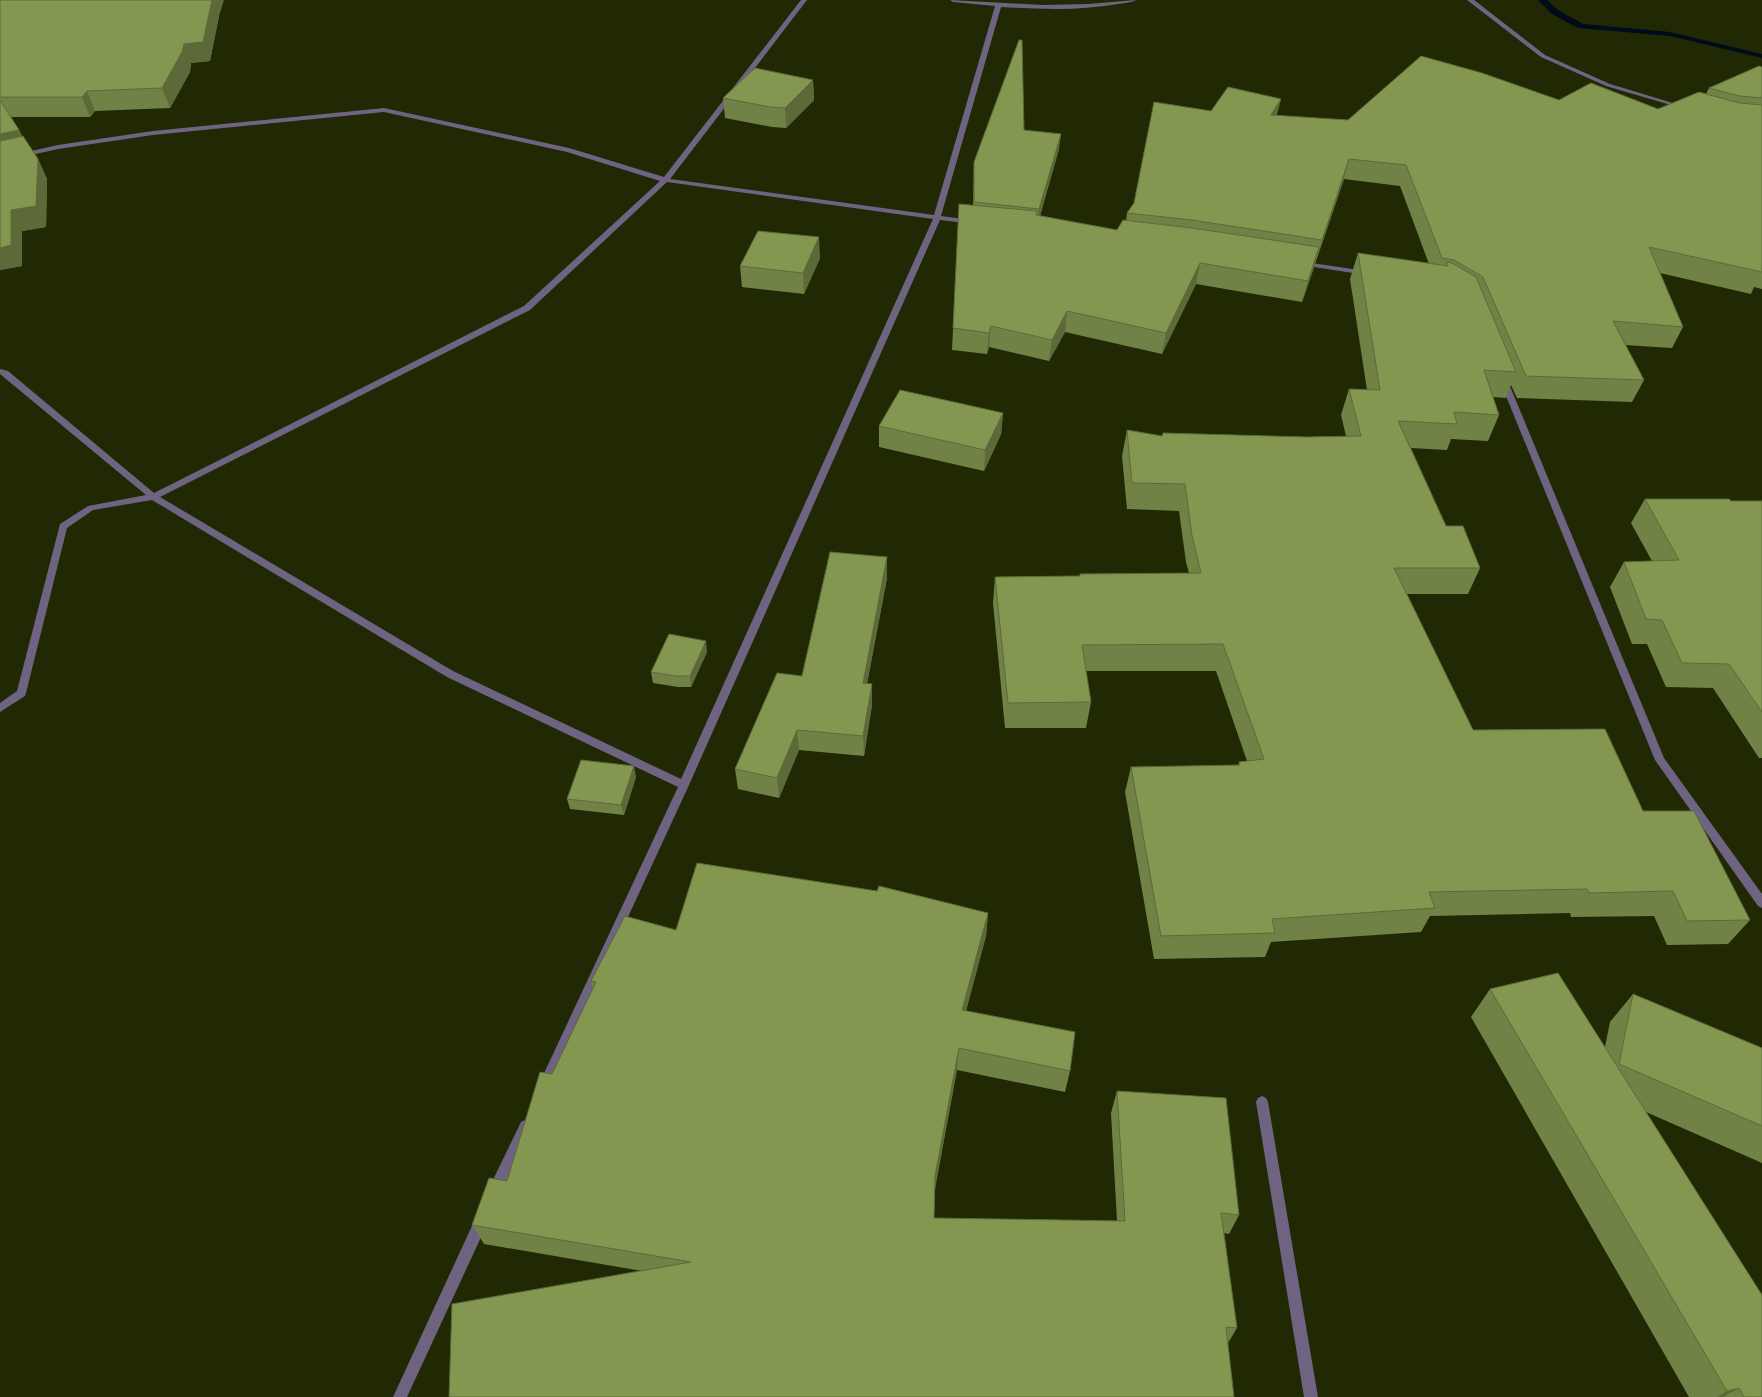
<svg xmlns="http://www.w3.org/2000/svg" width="1762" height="1397" viewBox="0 0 1762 1397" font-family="'Asap Condensed',sans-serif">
<rect width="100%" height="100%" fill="#202904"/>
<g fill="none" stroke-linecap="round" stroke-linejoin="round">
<path fill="#000b1b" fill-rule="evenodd" d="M 1538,0 L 1547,0 L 1558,10 L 1583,24 L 1670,32 L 1762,54 L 1762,58 L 1670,36 L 1578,28 L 1552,14 Z"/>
<path fill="#6f6382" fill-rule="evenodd" d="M 801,0 L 807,0 L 670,179 L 934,215 L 995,6 L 953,2 L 950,0 L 1043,5 L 1088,4 L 1136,0 C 1131,3 1124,3 1118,4 C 1079,11 1040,9 1001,7 L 941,216 L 972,220 L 975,222 L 972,224 L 940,220 L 689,785 L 548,1090 L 544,1092 L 540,1090 L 538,1086 L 678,787 L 447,677 L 152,500 L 93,510 L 67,528 L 26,693 L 25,696 L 0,712 L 0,703 L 17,691 L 60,524 L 88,506 L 146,495 L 0,374 L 0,369 L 8,371 L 154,493 L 524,306 L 660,181 L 567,152 L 384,112 L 153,135 L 58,149 L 0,162 L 0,158 L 58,145 L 153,131 L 384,108 L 569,148 L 664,177 ZM 667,182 L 933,219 L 681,779 L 453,671 L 160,497 L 530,310 Z
M 1467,0 L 1474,0 L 1545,55 L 1610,84 L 1686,107 L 1681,108 L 1606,86 L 1541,57 Z
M 1298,261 L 1366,271 L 1370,273 L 1366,275 L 1301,265 L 1298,265 Z
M 1500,377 L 1503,377 L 1507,379 L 1664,758 L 1762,894 L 1762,908 L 1758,906 L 1655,760 L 1499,379 Z
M 1262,1096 L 1266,1098 L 1268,1102 L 1318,1397 L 1304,1397 L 1256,1102 L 1258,1098 Z
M 525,1120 L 529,1122 L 531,1126 L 500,1196 L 495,1197 L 490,1196 L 488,1191 L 490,1186 L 521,1122 Z
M 482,1213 L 487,1215 L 489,1220 L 407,1397 L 393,1397 L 477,1215 Z"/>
</g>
<path fill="#718246" d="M 0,0 L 219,16 L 210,61 L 191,63 L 190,72 L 170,108 L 95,111 L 90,117 L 11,117 L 19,130 L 22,136 L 38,159 L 47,179 L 46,227 L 22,231 L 22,266 L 0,270 Z
M 1762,67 L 1762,289 L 1754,287 L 1751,294 L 1660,273 L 1683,327 L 1672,348 L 1625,345 L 1644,380 L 1632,402 L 1517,398 L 1511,385 L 1506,398 L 1493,397 L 1499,415 L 1488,441 L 1451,439 L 1447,450 L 1411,448 L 1446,526 L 1480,568 L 1468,594 L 1407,594 L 1473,730 L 1643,811 L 1750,920 L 1728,944 L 1667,945 L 1654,916 L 1571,917 L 1570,913 L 1430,916 L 1421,932 L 1271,942 L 1265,957 L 1154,959 L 1125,792 L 1131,767 L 1238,766 L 1239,762 L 1247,761 L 1216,671 L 1086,671 L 1091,702 L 1086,728 L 1005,728 L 993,603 L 995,577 L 1080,576 L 1080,574 L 1189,573 L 1186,562 L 1179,511 L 1127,509 L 1122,456 L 1127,430 L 1162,436 L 1307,437 L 1346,436 L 1341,415 L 1349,389 L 1367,390 L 1350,279 L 1358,253 L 1429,264 L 1400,186 L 1344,179 L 1302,302 L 1196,284 L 1162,354 L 1065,332 L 1049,361 L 989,347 L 987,354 L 952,350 L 959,204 L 973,206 L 974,162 L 1024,130 L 1059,149 L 1040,216 L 1117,230 L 1126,221 L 1127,213 L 1211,111 L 1348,120 L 1559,100 L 1658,109 L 1706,94 L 1709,88 Z
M 813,80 L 814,100 L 786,128 L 772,127 L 725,118 L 723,98 Z
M 820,258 L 804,294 L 742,287 L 740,266 Z
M 1003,413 L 1001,434 L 984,471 L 879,447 L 879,426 Z
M 1645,499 L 1731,501 L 1762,501 L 1762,758 L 1759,758 L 1713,688 L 1666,687 L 1647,644 L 1632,644 L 1610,587 L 1624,562 L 1652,561 L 1631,523 Z
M 887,578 L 867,684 L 872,684 L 872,705 L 864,756 L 799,750 L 779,798 L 738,789 L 735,769 L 802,676 Z
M 707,652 L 691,687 L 678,687 L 653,683 L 651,672 Z
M 636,777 L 624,815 L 570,809 L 567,799 Z
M 988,913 L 986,936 L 966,1011 L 1070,1071 L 1065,1092 L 957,1070 L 935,1189 L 934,1218 L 1117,1221 L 1111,1113 L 1117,1091 L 1239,1215 L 1229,1234 L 1224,1233 L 1237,1328 L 1228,1343 L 642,1271 L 484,1244 L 472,1225 L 507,1181 L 593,988 L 591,981 L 676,930 Z
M 1490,989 L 1605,1047 L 1610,1022 L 1633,994 L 1762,1048 L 1762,1163 L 1646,1112 L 1762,1397 L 1689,1397 L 1471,1017 Z"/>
<path fill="#5c6a39" d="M 212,0 L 224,0 L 219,16 L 210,61 L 191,63 L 190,72 L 170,108 L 162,88 L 184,44 Z
M 813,80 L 814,100 L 786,128 L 785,108 Z
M 87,91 L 95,111 L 90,117 L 82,97 Z
M 1281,99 L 1276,119 L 1271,115 Z
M 19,130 L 29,150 L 0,156 L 0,134 Z
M 1061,134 L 1059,149 L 1037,225 L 1039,209 Z
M 38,159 L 47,179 L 46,227 L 22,231 L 22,266 L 0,270 L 0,248 L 11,210 Z
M 1349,159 L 1344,179 L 1316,261 L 1322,240 Z
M 819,237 L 820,258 L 804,294 L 803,273 Z
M 1319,247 L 1314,268 L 1302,302 L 1308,281 Z
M 1200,263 L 1196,284 L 1162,354 L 1166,333 Z
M 1067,311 L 1065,332 L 1049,361 L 1052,340 Z
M 991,326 L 989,347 L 987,354 L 989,333 Z
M 1003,413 L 1001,434 L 984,471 L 985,450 Z
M 887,557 L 887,578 L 863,704 L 863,683 Z
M 706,641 L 707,652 L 691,687 L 690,676 Z
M 872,684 L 872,705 L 864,756 L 863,736 Z
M 797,730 L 799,750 L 779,798 L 777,778 Z
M 634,766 L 636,777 L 624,815 L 621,805 Z
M 988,913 L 986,936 L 960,1033 L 962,1010 Z
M 959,1048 L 957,1070 L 933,1196 L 935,1176 Z
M 1739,1388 L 1723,1397 L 1717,1397 L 1727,1391 Z"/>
<path fill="#839751" stroke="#5c6a39" d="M 0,0 L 212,0 L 203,42 L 184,44 L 182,52 L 162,88 L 87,91 L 82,97 L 0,97 Z
M 1019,40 L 1022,40 L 1024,130 L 1061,134 L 1039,209 L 974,202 L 974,162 Z
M 1421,56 L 1482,73 L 1559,100 L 1591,83 L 1658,109 L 1699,92 L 1739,103 L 1762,105 L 1762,272 L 1649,247 L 1683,327 L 1613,321 L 1644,380 L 1526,376 L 1483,277 L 1454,260 L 1442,258 L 1406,165 L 1349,159 L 1322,240 L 1192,220 L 1127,213 L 1134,203 L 1154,102 L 1211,111 L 1228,87 L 1281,99 L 1271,115 L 1348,120 Z
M 1759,66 L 1762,67 L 1762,98 L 1740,96 L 1709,88 Z
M 755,68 L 813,80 L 785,108 L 770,107 L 723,98 Z
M 0,100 L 19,130 L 0,134 Z
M 23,136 L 38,159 L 36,206 L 11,210 L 11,245 L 0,248 L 0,141 Z
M 959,204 L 1037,211 L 1036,215 L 1117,230 L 1123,220 L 1192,228 L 1319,247 L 1308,281 L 1200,263 L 1166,333 L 1067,311 L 1052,340 L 991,326 L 989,333 L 953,328 Z
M 758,231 L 819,237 L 803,273 L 740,266 Z
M 1358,253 L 1448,266 L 1447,262 L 1452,263 L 1476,277 L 1516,372 L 1484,370 L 1499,415 L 1454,412 L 1457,424 L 1398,421 L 1446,526 L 1463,526 L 1480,568 L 1394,568 L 1473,730 L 1605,729 L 1643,811 L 1694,811 L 1750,920 L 1687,921 L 1673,891 L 1589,893 L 1587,889 L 1429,892 L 1435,908 L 1272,919 L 1275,933 L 1161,936 L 1131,767 L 1240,765 L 1239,762 L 1264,759 L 1223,644 L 1082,645 L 1091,702 L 1008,703 L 995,577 L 1080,576 L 1080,574 L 1201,573 L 1192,536 L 1185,484 L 1132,483 L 1127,430 L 1162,436 L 1163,433 L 1307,437 L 1361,436 L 1349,389 L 1380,390 Z
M 900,390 L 1003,413 L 985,450 L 879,426 Z
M 1645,499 L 1729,499 L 1731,501 L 1762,501 L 1762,712 L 1729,664 L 1682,663 L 1662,620 L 1646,619 L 1624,562 L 1679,560 Z
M 830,552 L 887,557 L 863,683 L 872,684 L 863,736 L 797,730 L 777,778 L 735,769 L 777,673 L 802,676 Z
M 669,634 L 706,641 L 690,676 L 676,676 L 651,672 Z
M 581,760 L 634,766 L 621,805 L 567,799 Z
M 697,863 L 877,891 L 879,886 L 988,913 L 962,1010 L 1075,1032 L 1070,1071 L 959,1048 L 935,1176 L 934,1218 L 1125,1221 L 1117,1091 L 1226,1098 L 1239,1215 L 1221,1213 L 1237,1328 L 1226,1327 L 1234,1397 L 449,1397 L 452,1304 L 691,1262 L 472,1225 L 489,1178 L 507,1181 L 540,1072 L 552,1074 L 596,982 L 591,981 L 625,916 L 676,930 Z
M 1558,973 L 1762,1295 L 1762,1397 L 1744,1397 L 1739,1388 L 1727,1391 L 1490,989 Z
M 1633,994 L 1762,1048 L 1762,1126 L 1619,1064 Z"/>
</svg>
